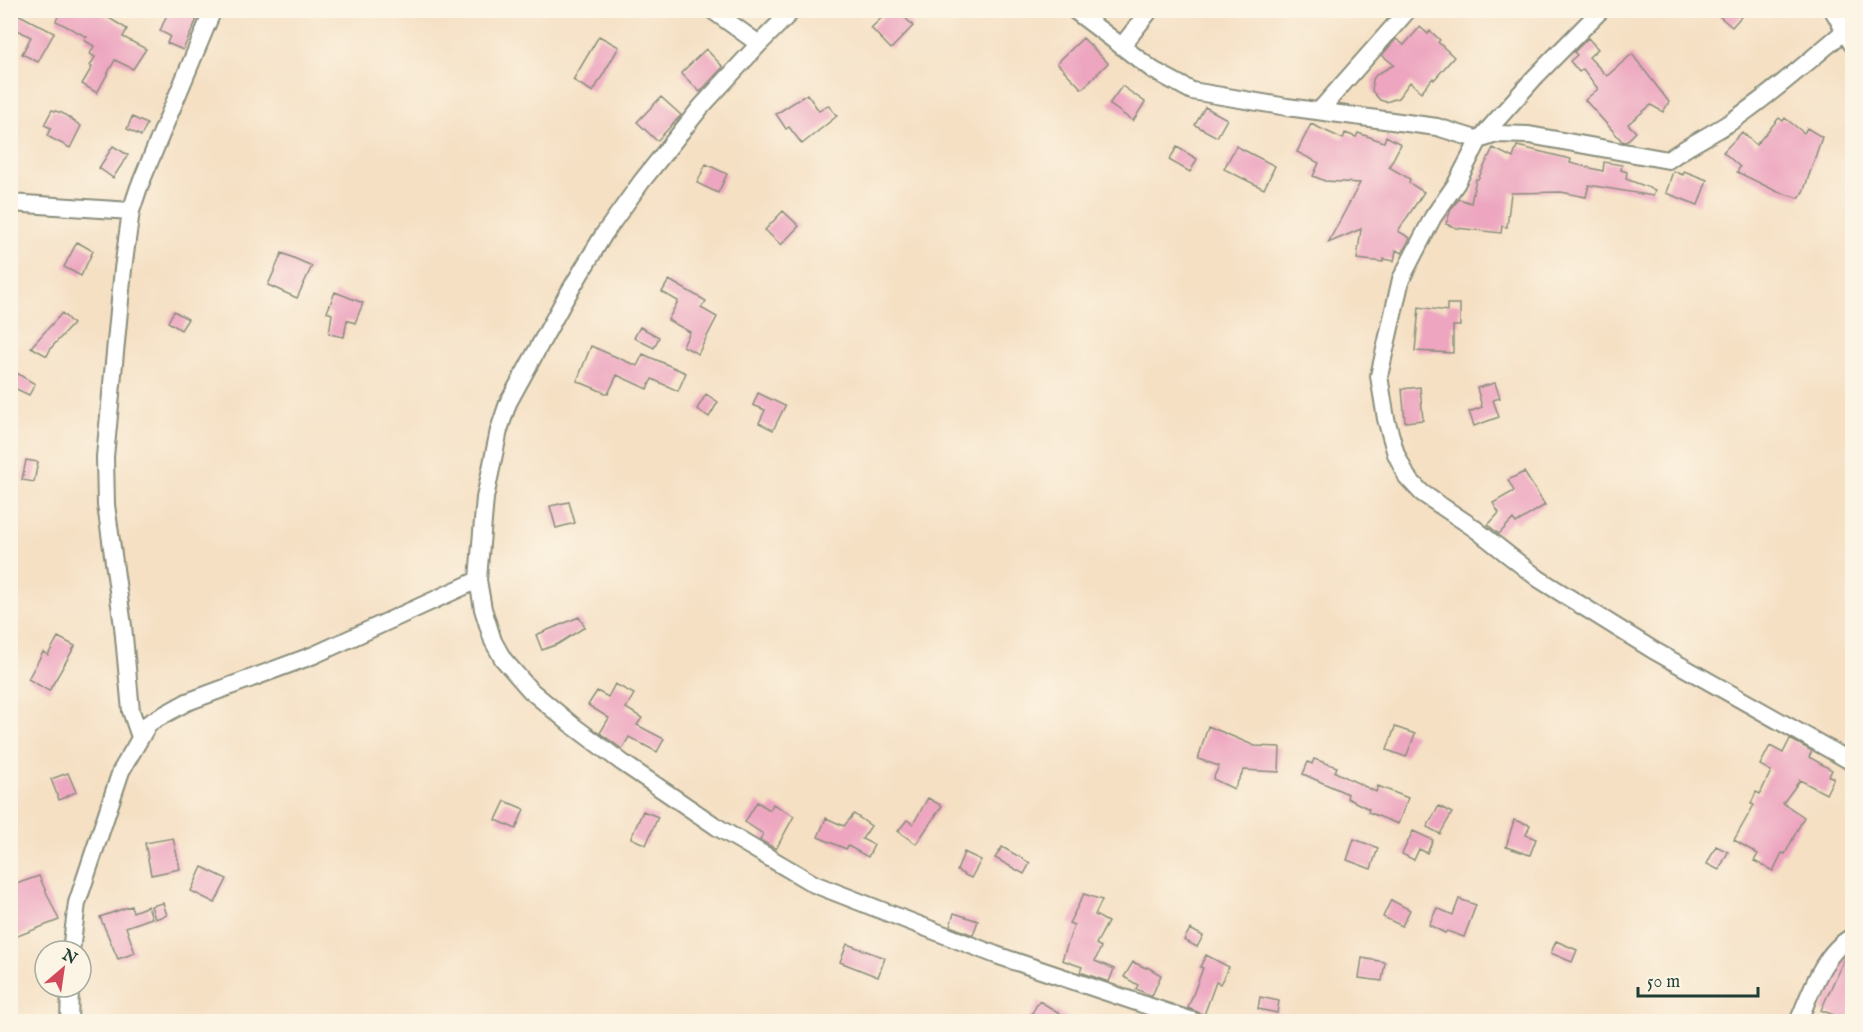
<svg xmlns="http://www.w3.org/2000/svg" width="1863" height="1032" viewBox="0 0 1863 1032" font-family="'IM FELL English',serif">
<rect width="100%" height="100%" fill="#fcf5e5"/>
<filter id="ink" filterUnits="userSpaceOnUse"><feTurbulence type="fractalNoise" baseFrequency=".0167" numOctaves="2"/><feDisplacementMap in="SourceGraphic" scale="12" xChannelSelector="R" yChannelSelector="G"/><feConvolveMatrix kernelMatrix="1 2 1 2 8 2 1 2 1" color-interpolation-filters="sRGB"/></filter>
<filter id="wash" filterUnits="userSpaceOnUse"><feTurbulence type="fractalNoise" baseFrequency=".008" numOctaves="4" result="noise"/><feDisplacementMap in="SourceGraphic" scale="24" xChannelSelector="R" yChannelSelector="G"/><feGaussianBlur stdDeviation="1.35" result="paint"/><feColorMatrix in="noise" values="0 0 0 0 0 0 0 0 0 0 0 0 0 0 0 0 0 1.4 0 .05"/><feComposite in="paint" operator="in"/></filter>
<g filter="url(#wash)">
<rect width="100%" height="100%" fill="#f5e0c4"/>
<g id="blocks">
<path fill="#eda5c0" d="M 10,10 L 54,33 L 38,62 L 22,54 L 31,37 L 10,26 Z
M 61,10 L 96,10 L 127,29 L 123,37 L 146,49 L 133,69 L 115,60 L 97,93 L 82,84 L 92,67 L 90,66 L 95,57 L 90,54 L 94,46 L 84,40 L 87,37 L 56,21 Z
M 169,10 L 201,10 L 183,50 L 167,43 L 170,36 L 160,31 Z
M 890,10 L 898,10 L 913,26 L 891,49 L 871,28 Z
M 1712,10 L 1747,10 L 1732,27 Z
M 1420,27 L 1428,34 L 1430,31 L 1440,40 L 1438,42 L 1454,57 L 1434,80 L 1433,78 L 1421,92 L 1410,82 L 1398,98 L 1386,102 L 1380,100 L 1372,91 L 1373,79 L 1377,74 L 1394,65 L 1382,55 L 1396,39 L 1404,45 Z
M 599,36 L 619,47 L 593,92 L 573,80 Z
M 1083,38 L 1108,63 L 1082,89 L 1057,63 Z
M 1588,38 L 1598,49 L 1589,57 L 1607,76 L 1632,54 L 1669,102 L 1663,112 L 1651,105 L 1628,124 L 1636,132 L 1626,142 L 1622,141 L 1585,100 L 1598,89 L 1583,69 L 1579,72 L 1570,61 L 1577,55 L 1574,52 Z
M 706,49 L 723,67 L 700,92 L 681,73 Z
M 1122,86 L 1145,102 L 1133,121 L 1109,104 Z
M 807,94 L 819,111 L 828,105 L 837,116 L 802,144 L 789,127 L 786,129 L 776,114 Z
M 661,97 L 681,115 L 657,141 L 637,122 Z
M 1205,107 L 1227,119 L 1217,137 L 1195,125 Z
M 52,110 L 62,113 L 81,126 L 70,148 L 47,136 L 51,128 L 44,125 Z
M 132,117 L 147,124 L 141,136 L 127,129 Z
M 1779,118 L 1783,121 L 1785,118 L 1804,133 L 1807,128 L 1822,137 L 1804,190 L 1799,198 L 1778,192 L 1737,172 L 1740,167 L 1723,152 L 1742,132 L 1756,145 Z
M 1311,124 L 1343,139 L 1345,133 L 1356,137 L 1358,133 L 1384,142 L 1386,136 L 1401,144 L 1389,167 L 1410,179 L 1409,183 L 1424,192 L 1398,231 L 1410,238 L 1402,253 L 1396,250 L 1394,261 L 1383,259 L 1383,262 L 1357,259 L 1361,229 L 1328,243 L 1360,183 L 1325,181 L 1313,176 L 1319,163 L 1297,152 Z
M 113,146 L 128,155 L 113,178 L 99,168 Z
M 1236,146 L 1275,166 L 1264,189 L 1224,169 Z
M 1517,146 L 1571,159 L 1570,163 L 1603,171 L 1604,162 L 1622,165 L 1621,170 L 1627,172 L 1626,179 L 1655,190 L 1653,196 L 1589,185 L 1586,197 L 1561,192 L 1511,193 L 1507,227 L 1502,226 L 1501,233 L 1457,228 L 1446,224 L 1451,209 L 1459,199 L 1471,203 L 1476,179 L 1478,179 L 1493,148 L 1513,158 Z
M 1177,147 L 1197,159 L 1190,172 L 1169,160 Z
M 706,164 L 727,174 L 718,193 L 697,183 Z
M 1673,171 L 1683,175 L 1684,171 L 1707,180 L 1698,205 L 1666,193 Z
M 783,211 L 799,226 L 781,245 L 765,230 Z
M 77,242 L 93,251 L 81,276 L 64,267 Z
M 282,253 L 312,266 L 297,298 L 268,285 Z
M 669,280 L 706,301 L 701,308 L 717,317 L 698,354 L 683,346 L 690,332 L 668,320 L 678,301 L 662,292 Z
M 335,292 L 363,303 L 355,323 L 347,320 L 344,337 L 329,334 L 332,314 L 327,312 Z
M 1447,304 L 1460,304 L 1460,326 L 1453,326 L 1453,353 L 1415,351 L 1419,307 L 1447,311 Z
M 174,311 L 188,319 L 181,330 L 168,322 Z
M 62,313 L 73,324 L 51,348 L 47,356 L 31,347 Z
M 640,327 L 659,337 L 654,348 L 634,338 Z
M 591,346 L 637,366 L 643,354 L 686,373 L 678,391 L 652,379 L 647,389 L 617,375 L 608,394 L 577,381 Z
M 10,369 L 35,384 L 29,395 L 10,386 Z
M 1495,383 L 1500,398 L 1493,400 L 1499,417 L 1474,426 L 1469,412 L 1482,407 L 1477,388 Z
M 1420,387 L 1423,420 L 1405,422 L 1402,389 Z
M 758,393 L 785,406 L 773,430 L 759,423 L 765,410 L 753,405 Z
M 706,394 L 718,402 L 709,417 L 697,409 Z
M 26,460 L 38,462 L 34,482 L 22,480 Z
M 1524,472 L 1545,505 L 1516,523 L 1513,519 L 1499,534 L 1488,525 L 1499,513 L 1493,503 L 1514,491 L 1508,480 Z
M 569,502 L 575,523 L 556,528 L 550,506 Z
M 579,617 L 585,627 L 558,644 L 542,650 L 536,635 Z
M 58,637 L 75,646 L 49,691 L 28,679 L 43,652 L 48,655 Z
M 615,684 L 634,694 L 626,708 L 642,718 L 637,725 L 664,739 L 657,752 L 629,737 L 622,749 L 600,733 L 609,718 L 588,705 L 597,691 L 608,697 Z
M 1208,726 L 1255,746 L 1280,747 L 1279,772 L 1244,770 L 1234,789 L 1213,779 L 1219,766 L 1198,759 Z
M 1395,727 L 1415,734 L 1406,757 L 1387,750 Z
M 1790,739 L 1812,751 L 1809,757 L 1832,770 L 1829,776 L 1834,778 L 1826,794 L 1800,780 L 1783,803 L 1804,817 L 1785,854 L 1782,853 L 1773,871 L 1754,861 L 1758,854 L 1734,840 L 1754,805 L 1751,804 L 1756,792 L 1760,794 L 1771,771 L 1760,765 L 1770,746 L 1783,753 Z
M 1314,759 L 1337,767 L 1335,772 L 1376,792 L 1378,786 L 1408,798 L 1398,824 L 1368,812 L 1369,809 L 1347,798 L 1348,794 L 1303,774 L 1308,762 L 1312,764 Z
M 68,773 L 76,792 L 59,800 L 51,779 Z
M 928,798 L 942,806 L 916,844 L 898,831 L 907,820 L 913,824 Z
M 505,801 L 524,809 L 516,829 L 496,820 Z
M 757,802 L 770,810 L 773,804 L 794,816 L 776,849 L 760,840 L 763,834 L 745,822 Z
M 1439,806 L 1452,813 L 1440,834 L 1427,827 Z
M 643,811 L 658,817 L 646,845 L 631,838 Z
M 854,814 L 871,826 L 862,839 L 874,845 L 868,857 L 848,846 L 846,849 L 818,837 L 826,818 L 844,826 Z
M 1514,820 L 1530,825 L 1526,835 L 1536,839 L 1530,855 L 1506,847 Z
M 1413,831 L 1433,840 L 1427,853 L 1419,849 L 1414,860 L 1402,854 Z
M 173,838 L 180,869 L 151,875 L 145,843 Z
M 1354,839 L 1378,848 L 1371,869 L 1347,860 Z
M 1716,846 L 1728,852 L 1719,870 L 1707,864 Z
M 1002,847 L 1030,863 L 1024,874 L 995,858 Z
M 964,852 L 981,860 L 971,878 L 957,871 Z
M 202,867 L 227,879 L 215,903 L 191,891 Z
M 39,876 L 59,920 L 10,939 L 10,886 Z
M 1084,894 L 1102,900 L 1095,915 L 1108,922 L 1096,944 L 1101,947 L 1095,961 L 1114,969 L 1109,982 L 1080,972 L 1082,967 L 1062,960 L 1074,925 L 1069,923 Z
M 1459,899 L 1476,905 L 1464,937 L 1447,931 L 1445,933 L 1429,925 L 1437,908 L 1453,915 Z
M 1391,900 L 1410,910 L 1402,926 L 1383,917 Z
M 163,903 L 167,915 L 155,919 L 151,906 Z
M 131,906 L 133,912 L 148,906 L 152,918 L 126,927 L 135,953 L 118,959 L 100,917 Z
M 954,913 L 978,921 L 973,935 L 950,926 Z
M 1190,929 L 1203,936 L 1197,947 L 1184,940 Z
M 1556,941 L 1577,950 L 1572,962 L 1551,953 Z
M 847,944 L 885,958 L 878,977 L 840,962 Z
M 1852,949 L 1852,1022 L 1833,1022 L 1836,1016 L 1821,1010 L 1846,955 Z
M 1206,955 L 1229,967 L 1220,984 L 1216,982 L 1204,1015 L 1188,1008 L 1203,968 L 1200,967 Z
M 1362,958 L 1385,962 L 1382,981 L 1359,978 Z
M 1133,962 L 1146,968 L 1147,967 L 1161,975 L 1152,996 L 1136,989 L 1138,985 L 1124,977 Z
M 1260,997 L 1279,1001 L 1277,1013 L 1258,1009 Z
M 1039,1001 L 1075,1022 L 1027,1022 Z"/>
</g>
</g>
<g filter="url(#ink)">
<use href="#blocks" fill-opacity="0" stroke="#8a8e7c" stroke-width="1.5"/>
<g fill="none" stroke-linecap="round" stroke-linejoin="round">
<defs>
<path id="street" d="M 712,10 L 759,44
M 793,10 L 759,44 L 701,107 L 642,181 L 604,234 L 565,299 L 508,403 L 499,430 L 485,498 L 479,567 L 478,580 L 483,609 L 493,641 L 503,659 L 530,690 L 572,725 L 623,763 L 717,827 L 814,884 L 996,955 L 1196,1022
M 1074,10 L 1153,70 L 1192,91 L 1287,107 L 1437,127 L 1479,140 L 1496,134 L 1529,135 L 1668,160 C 1688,145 1711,135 1732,121 C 1775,92 1813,57 1852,25
M 1601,10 L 1535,77 L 1479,140 L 1456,184 L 1433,217 L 1401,279 L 1379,376 L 1386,419 L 1396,454 L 1407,477 L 1422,493 L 1474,528 L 1539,579 L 1653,650 L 1852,762
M 1833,10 L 1852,44
M 1122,46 L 1150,10
M 1319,111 L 1408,10
M 10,203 L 131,211
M 140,737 L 131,711 L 123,626 L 106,505 L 105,457 L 123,269 L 131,211 L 139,187 L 213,10
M 71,951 L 77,903 L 121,771 L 149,723 L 187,702 L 314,655 L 478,580
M 69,1022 L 70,987
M 1798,1022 C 1811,992 1823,952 1852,937"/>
</defs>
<use href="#street" stroke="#8a8e7c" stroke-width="20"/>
<use href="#street" stroke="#fff" stroke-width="16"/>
</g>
</g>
<rect width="1863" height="1032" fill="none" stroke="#fcf5e5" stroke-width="36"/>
<g transform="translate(63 969) rotate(29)"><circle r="28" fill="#fcf5e5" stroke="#a4ab9e" stroke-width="1.5"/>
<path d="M0-4.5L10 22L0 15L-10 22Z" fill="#d1495b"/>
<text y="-9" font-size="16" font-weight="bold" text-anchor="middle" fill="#1f3d34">N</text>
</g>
<path d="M1638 987v9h120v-9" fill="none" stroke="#1f3d34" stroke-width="3"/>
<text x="1647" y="987" font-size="18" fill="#1f3d34" stroke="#fcf5e5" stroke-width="4.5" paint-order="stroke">50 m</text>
</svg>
